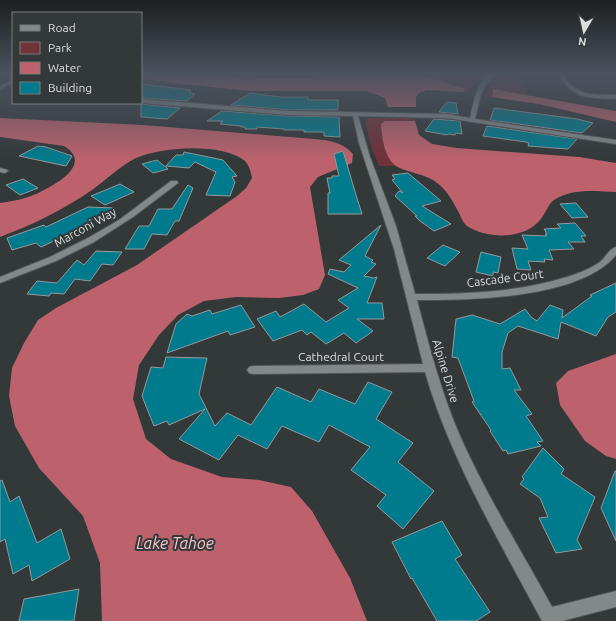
<svg xmlns="http://www.w3.org/2000/svg" width="616" height="621" viewBox="0 0 616 621" font-family="Ubuntu,sans-serif">
<rect width="100%" height="100%" fill="#333839"/>
<path fill="#71323a" d="M 184,73 L 323,73 C 302,86 212,76 184,73 Z
M 395,73 L 484,73 L 474,82 L 468,95 L 465,94 L 465,88 L 425,76 L 407,76 Z
M 501,73 L 516,73 L 528,95 L 493,89 L 492,97 L 486,96 L 489,88 Z
M 368,118 L 415,118 L 415,121 L 390,121 L 386,153 L 396,166 L 379,166 L 372,149 L 365,122 Z"/>
<path fill="#bd626d" d="M 141,73 L 184,73 L 275,79 L 310,78 L 319,76 L 323,73 L 395,73 L 407,76 L 425,76 L 437,78 L 452,85 L 465,88 L 464,92 L 428,90 L 420,92 L 416,97 L 416,107 L 388,107 L 385,98 L 367,91 L 252,91 L 171,83 L 141,78 Z
M 493,89 L 616,111 L 616,122 L 539,104 L 492,97 Z
M 0,118 L 143,125 L 314,139 C 328,140 343,142 353,154 L 352,163 L 318,177 L 310,187 L 325,275 L 319,289 L 303,295 L 279,298 L 236,297 L 204,301 L 178,315 L 159,335 L 139,365 L 133,399 L 146,439 L 171,459 L 222,477 L 259,480 L 291,487 L 312,511 L 350,578 L 367,621 L 102,621 L 100,563 L 83,516 L 39,468 L 15,426 L 9,396 L 12,368 L 24,343 L 38,320 L 56,308 L 137,265 L 237,196 L 246,188 L 252,178 C 251,172 249,165 245,161 C 222,142 161,147 136,158 C 120,166 106,180 92,190 C 63,210 32,225 0,237 L 0,203 C 14,201 30,198 42,191 C 59,183 92,163 64,146 L 0,137 Z
M 385,121 L 415,121 L 419,135 L 432,144 L 457,148 L 579,157 L 616,163 L 616,192 C 595,191 572,188 554,200 C 548,204 545,215 540,220 C 524,240 487,239 467,226 C 463,223 461,217 459,213 C 452,200 446,188 433,180 C 423,174 403,171 396,166 C 384,157 382,137 381,124 Z
M 616,354 L 616,459 L 606,456 L 585,441 L 560,405 L 556,383 L 568,371 Z"/>
<path fill="#007b8d" stroke="#959a9c" d="M 141,84 L 191,90 L 189,92 L 195,94 L 187,101 L 141,98 Z
M 250,93 L 280,97 L 308,97 L 308,100 L 338,100 L 338,110 L 289,110 L 231,105 Z
M 447,102 L 456,103 L 458,114 L 439,112 Z
M 141,104 L 180,108 L 167,119 L 141,117 Z
M 494,108 L 577,119 L 593,123 L 582,133 L 490,120 Z
M 222,111 L 289,116 L 339,117 L 340,137 L 324,136 L 324,132 L 304,132 L 304,130 L 284,130 L 284,129 L 257,127 L 257,129 L 245,129 L 245,127 L 241,127 L 241,126 L 220,124 L 223,121 L 207,121 Z
M 434,119 L 460,121 L 462,134 L 456,133 L 455,135 L 448,134 L 447,135 L 425,131 Z
M 487,126 L 577,139 L 568,149 L 528,146 L 529,143 L 526,142 L 483,136 Z
M 38,146 L 46,147 L 72,156 L 66,166 L 19,156 Z
M 343,151 L 356,195 L 362,214 L 328,214 L 328,193 L 330,193 L 327,178 L 332,178 L 332,176 L 339,176 L 334,154 Z
M 184,152 L 223,160 L 237,176 L 232,177 L 235,182 L 230,196 L 206,195 L 216,172 L 195,162 L 189,168 L 166,166 L 176,155 L 183,155 Z
M 157,160 L 168,169 L 153,173 L 142,164 Z
M 408,173 L 441,201 L 422,206 L 451,224 L 434,231 L 420,221 L 415,216 L 417,216 L 395,196 L 399,191 L 403,193 L 392,180 L 395,179 L 392,175 Z
M 23,179 L 38,188 L 20,195 L 6,185 Z
M 120,184 L 134,192 L 105,205 L 91,196 Z
M 188,185 L 193,188 L 179,221 L 175,221 L 167,235 L 152,234 L 144,249 L 125,249 L 139,226 L 149,226 L 158,209 L 172,209 Z
M 576,203 L 588,217 L 572,218 L 560,204 Z
M 88,207 L 115,208 L 84,224 L 86,226 L 41,247 L 36,243 L 12,250 L 7,238 L 44,225 L 46,227 Z
M 575,223 L 586,236 L 581,236 L 585,242 L 568,242 L 574,249 L 549,250 L 553,260 L 544,259 L 545,262 L 528,261 L 531,270 L 517,269 L 512,248 L 528,249 L 522,235 L 547,236 L 545,234 L 547,234 L 544,229 L 561,228 L 557,224 Z
M 381,225 L 365,256 L 373,260 L 371,262 L 376,264 L 364,276 L 374,278 L 377,277 L 367,303 L 382,303 L 384,319 L 357,319 L 373,331 L 356,343 L 344,333 L 326,344 L 311,332 L 307,335 L 302,330 L 273,341 L 257,319 L 276,311 L 280,317 L 304,304 L 326,322 L 349,308 L 338,300 L 358,288 L 328,274 L 330,269 L 344,272 L 351,265 L 339,260 Z
M 443,245 L 460,252 L 445,266 L 427,258 Z
M 96,251 L 122,252 L 113,265 L 102,264 L 90,281 L 75,279 L 64,294 L 51,293 L 49,296 L 27,294 L 37,281 L 57,283 L 77,260 L 84,265 Z
M 481,252 L 501,257 L 498,273 L 493,272 L 493,276 L 476,272 Z
M 616,283 L 616,312 L 608,317 L 596,336 L 561,322 L 558,339 L 518,326 L 508,333 L 502,352 L 502,369 L 510,368 L 521,390 L 514,390 L 532,414 L 526,416 L 543,441 L 537,442 L 541,446 L 508,454 L 506,450 L 503,451 L 490,431 L 491,430 L 472,402 L 474,401 L 458,358 L 452,357 L 456,319 L 472,315 L 500,324 L 525,309 L 531,317 L 537,321 L 550,305 L 563,310 L 562,318 L 592,296 L 590,295 Z
M 241,305 L 255,327 L 230,335 L 228,331 L 167,353 L 176,324 L 187,314 L 192,316 L 210,310 L 212,314 Z
M 166,357 L 207,358 L 199,394 L 215,426 L 227,413 L 251,425 L 277,387 L 311,402 L 319,389 L 355,404 L 368,382 L 392,392 L 376,419 L 413,443 L 398,462 L 434,491 L 403,529 L 377,506 L 386,495 L 351,470 L 370,447 L 329,425 L 319,442 L 282,426 L 267,449 L 238,435 L 219,460 L 179,439 L 205,409 L 169,425 L 167,421 L 154,426 L 142,396 L 151,367 L 163,368 Z
M 543,448 L 564,469 L 561,474 L 595,497 L 577,540 L 582,549 L 556,553 L 539,518 L 548,517 L 540,498 L 520,484 L 524,479 L 522,477 Z
M 615,471 L 616,471 L 616,541 L 601,508 Z
M 2,480 L 10,502 L 19,496 L 37,543 L 61,529 L 70,559 L 32,581 L 29,565 L 13,574 L 5,539 L 0,542 L 0,481 Z
M 442,521 L 462,555 L 455,559 L 490,612 L 476,621 L 437,621 L 412,578 L 411,579 L 392,542 Z
M 79,589 L 74,621 L 19,621 L 24,599 Z"/>
<g fill="none" stroke-linecap="round" stroke-linejoin="round">
<defs>
<path id="minor" d="M 492,73 L 498,73 C 479,87 481,97 475,119 L 616,140 L 616,144 L 447,118 L 358,116 L 370,157 L 396,226 L 415,294 C 470,294 524,292 576,274 C 584,271 593,267 600,262 C 606,257 609,249 616,247 L 616,255 C 580,299 470,300 417,300 C 429,346 441,392 460,436 C 486,495 521,550 552,607 L 616,591 L 616,607 L 562,621 L 542,621 C 499,540 451,461 425,372 L 253,374 L 249,373 L 247,370 L 249,367 L 253,366 L 423,364 L 394,249 L 359,143 L 353,116 L 289,115 L 141,103 L 141,99 L 289,111 L 447,114 L 470,118 C 474,102 476,82 492,73 Z
M 557,73 L 562,73 C 577,97 590,94 616,95 L 616,99 C 586,97 575,101 557,73 Z
M 13,80 L 13,83 L 0,89 L 0,86 Z
M 0,168 L 7,170 L 8,171 L 5,173 L 0,172 Z
M 171,181 L 177,181 L 178,183 L 133,217 L 94,242 L 56,261 L 0,283 L 0,277 L 50,257 L 88,238 L 119,220 Z"/>
</defs>
<use href="#minor" stroke="#515555" stroke-width="2"/>
<use href="#minor" fill="#838889" fill-rule="evenodd"/>
</g>
<linearGradient id="sky" x2="0" y2="1"><stop stop-color="#1c1f1f"/><stop offset="0.46" stop-color="#4a535f"/><stop offset="1" stop-color="#4a535f" stop-opacity="0"/></linearGradient>
<rect width="616" height="160" fill="url(#sky)"/>
<g text-anchor="middle" dominant-baseline="central" stroke-width="4" stroke-linejoin="round" paint-order="stroke">
<g font-size="12" fill="#dcdfdf" stroke="#333839">
<text transform="translate(85 227) rotate(-29)">Marconi Way</text>
<text transform="translate(505 278) rotate(-7)">Cascade Court</text>
<text x="341" y="356">Cathedral Court</text>
<text transform="translate(446 371) rotate(73)">Alpine Drive</text>
</g>
<g font-size="16" font-style="italic" fill="#f7c4c7" stroke="#333839">
<text x="175" y="543">Lake Tahoe</text>
</g>
</g>
<rect x="12" y="12" width="130" height="92" fill="#333839" stroke="#777b7b"/>
<rect x="20" y="25" width="20" height="6" fill="#838889" stroke="#777b7b"/>
<text x="48" y="32" font-size="12" fill="#dcdfdf">Road</text>
<rect x="20" y="42" width="20" height="12" fill="#71323a" stroke="#777b7b"/>
<text x="48" y="52" font-size="12" fill="#dcdfdf">Park</text>
<rect x="20" y="62" width="20" height="12" fill="#bd626d" stroke="#777b7b"/>
<text x="48" y="72" font-size="12" fill="#dcdfdf">Water</text>
<rect x="20" y="82" width="20" height="12" fill="#007b8d" stroke="#777b7b"/>
<text x="48" y="92" font-size="12" fill="#dcdfdf">Building</text>
<g transform="translate(584 32) rotate(189)" stroke="#333839" stroke-width="3" paint-order="stroke">
<path d="M0-3L7 15L0 10L-7 15Z" fill="#dcdfdf"/>
<text y="-6" font-size="11" font-weight="bold" text-anchor="middle" fill="#dcdfdf">N</text>
</g>
</svg>
